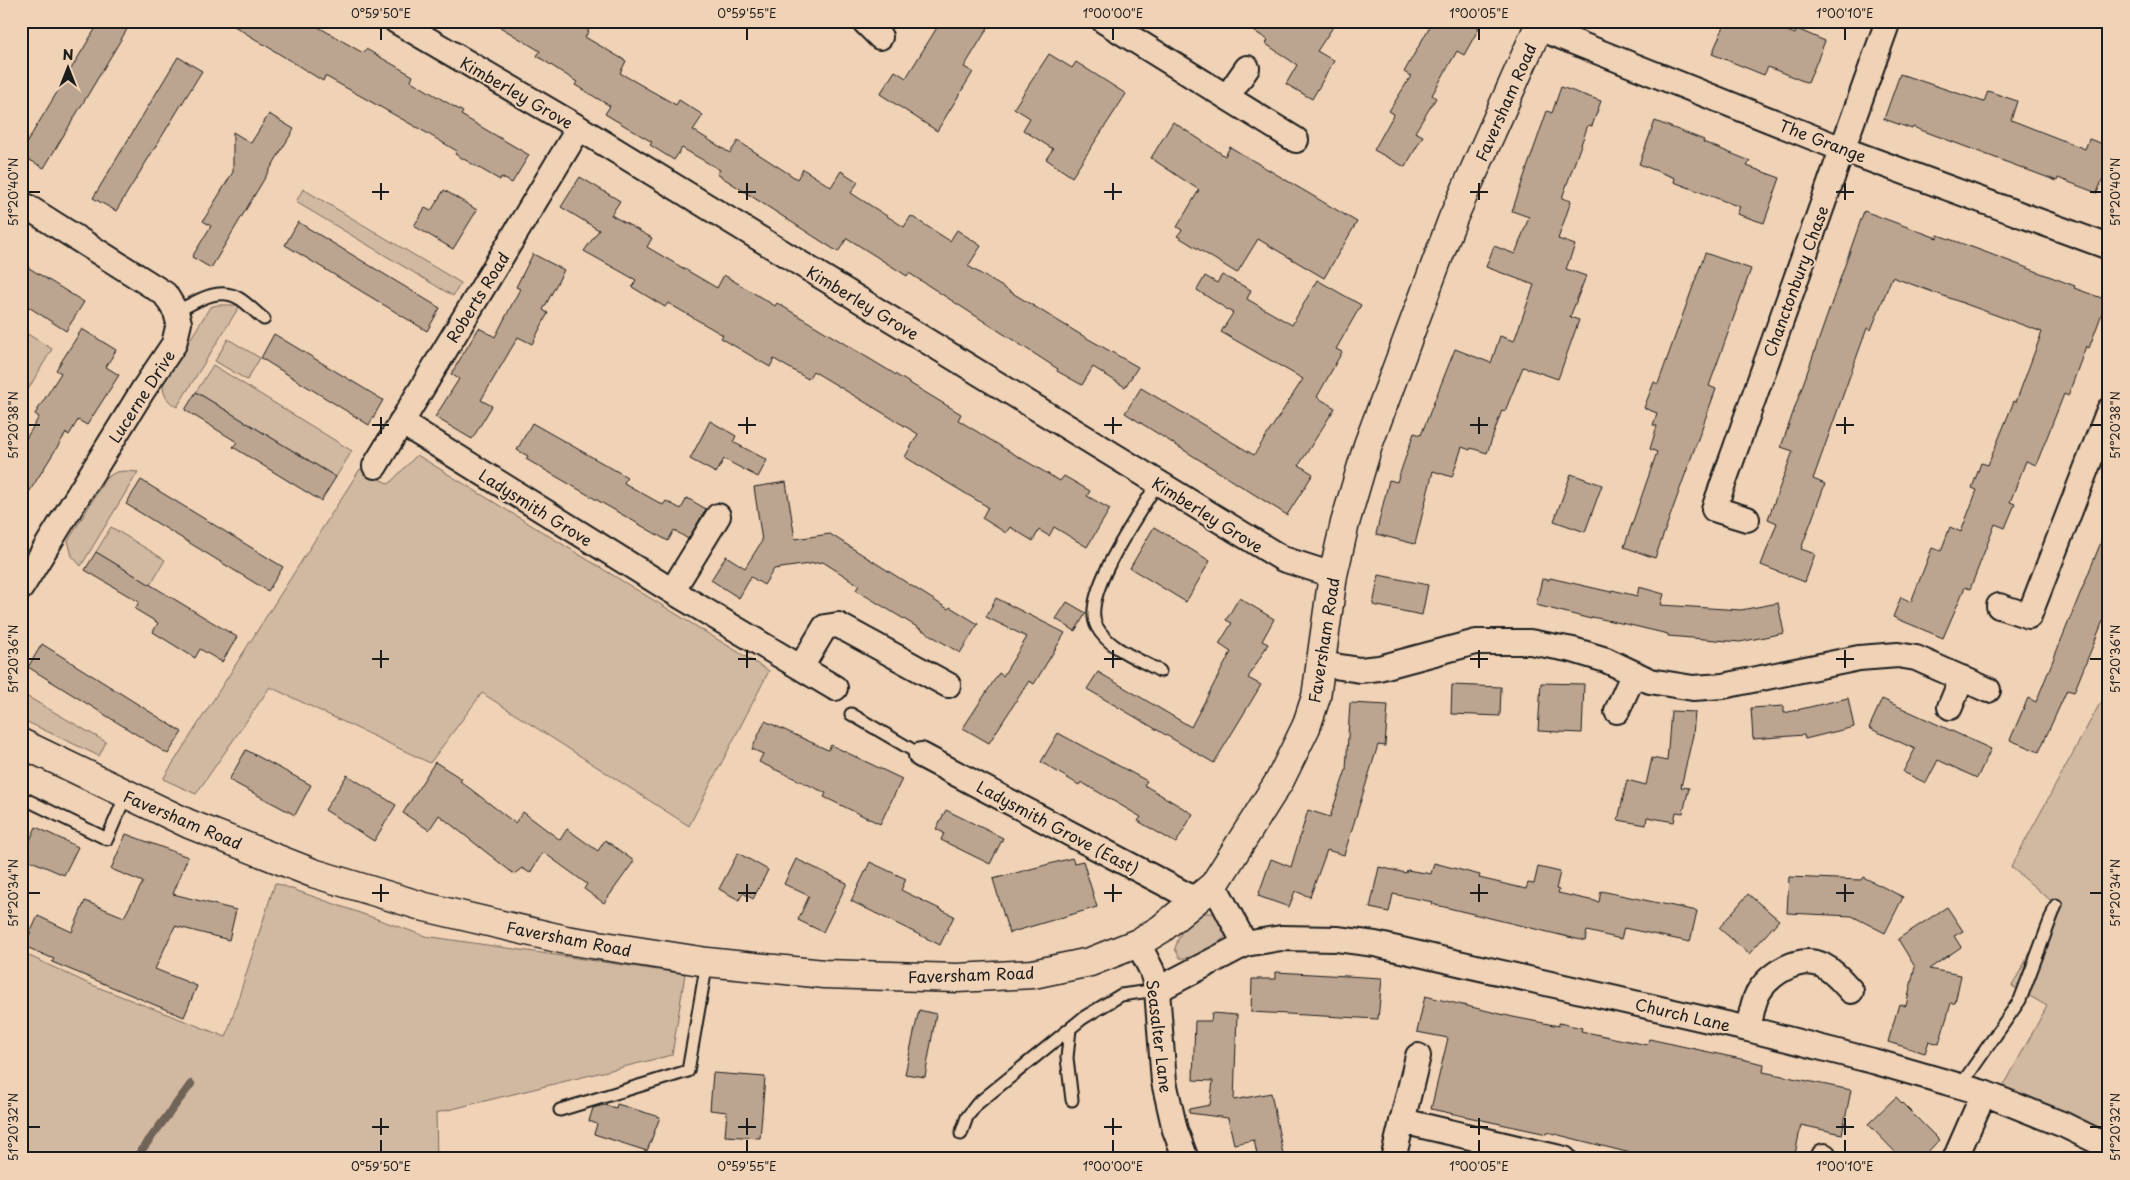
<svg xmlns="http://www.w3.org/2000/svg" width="2130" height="1180" viewBox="0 0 2130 1180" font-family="'Playpen Sans',sans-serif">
<rect width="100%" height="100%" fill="#f0d2b6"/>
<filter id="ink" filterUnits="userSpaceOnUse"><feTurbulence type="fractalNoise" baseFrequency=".02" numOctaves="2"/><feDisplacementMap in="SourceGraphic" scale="10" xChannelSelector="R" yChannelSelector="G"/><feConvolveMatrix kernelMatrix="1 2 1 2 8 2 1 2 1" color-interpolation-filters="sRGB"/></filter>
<g filter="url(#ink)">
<path fill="#d1b8a0" stroke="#766a5e" d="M 303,189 L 461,283 L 453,296 L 296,202 Z
M 217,305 L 237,305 L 239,307 L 177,407 C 167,401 163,396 163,384 L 210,307 Z
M 21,330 L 52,349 L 26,393 L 21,390 Z
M 228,339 L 260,358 L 247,380 L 215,361 Z
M 213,365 L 352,451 L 336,477 L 196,392 Z
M 417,455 L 769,671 L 689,826 L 482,693 L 430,763 L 270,687 L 196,794 L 163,779 L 360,469 L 389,484 Z
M 125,471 L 138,472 L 81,566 L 72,556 L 68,541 L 106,478 L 116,472 Z
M 111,527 L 165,560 L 150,585 L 96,552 Z
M 21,693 L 106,742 L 99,756 L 21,719 Z
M 2109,694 L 2109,1139 L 2001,1091 L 2047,1006 L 2012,986 L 2056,905 L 2011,867 L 2099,705 Z
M 275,883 L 425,936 L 685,974 L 672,1055 L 436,1113 L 437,1159 L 21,1159 L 21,952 L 87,983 L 226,1037 Z
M 1206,913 L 1216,913 L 1227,934 C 1219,945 1195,960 1180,958 L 1175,949 C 1179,933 1189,917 1206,913 Z"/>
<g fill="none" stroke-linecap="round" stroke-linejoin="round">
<path stroke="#6f6359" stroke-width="8" d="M 135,1159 L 191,1084"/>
</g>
<path fill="#bca590" stroke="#1c1c1c" d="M 100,21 L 132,21 L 44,168 L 21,155 L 21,152 Z
M 226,21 L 308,21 L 363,53 L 366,49 L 413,76 L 411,81 L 463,112 L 461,115 L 529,155 L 512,183 L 501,177 L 500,180 L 455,154 L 457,151 L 425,132 L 325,76 L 323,81 Z
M 490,21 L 575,21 L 589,31 L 585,37 L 626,61 L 620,73 L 676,105 L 679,100 L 703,115 L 693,130 L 730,153 L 738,141 L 797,179 L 803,169 L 831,187 L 841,171 L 858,182 L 851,193 L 904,227 L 911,216 L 950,241 L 957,230 L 981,246 L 968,266 L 1078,333 L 1138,367 L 1125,387 L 1093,367 L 1082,385 L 1057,371 L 1058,369 L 909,273 L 907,276 L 847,238 L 838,252 L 717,174 L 720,170 L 682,148 L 674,160 L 650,145 L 652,142 L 605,114 L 610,106 L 575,85 L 577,82 L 537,56 L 540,51 Z
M 941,21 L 992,21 L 964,67 L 973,72 L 937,131 L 880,94 L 895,71 L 906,78 Z
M 1238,21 L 1337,21 L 1317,51 L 1334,61 L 1312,99 L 1286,84 L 1297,65 L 1266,44 L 1268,40 Z
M 1433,21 L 1468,21 L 1479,28 L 1464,55 L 1457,51 L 1432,95 L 1436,98 L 1415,132 L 1423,136 L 1405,167 L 1374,150 L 1394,114 L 1389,111 L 1411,76 L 1404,72 Z
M 1726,21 L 1763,21 L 1795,34 L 1797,29 L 1825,41 L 1808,83 L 1768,67 L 1764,75 L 1712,54 Z
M 1049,54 L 1072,68 L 1076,62 L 1126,94 L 1072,177 L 1046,159 L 1053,149 L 1023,130 L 1030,118 L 1014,108 Z
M 178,57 L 202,71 L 116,211 L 93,198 Z
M 1900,74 L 1984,102 L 1988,91 L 2017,101 L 2011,120 L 2085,149 L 2089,139 L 2109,146 L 2109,163 L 2097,193 L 2058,178 L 2057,181 L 1913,127 L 1912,129 L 1884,119 Z
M 1561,87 L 1601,101 L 1592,126 L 1588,125 L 1562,198 L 1571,201 L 1558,239 L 1575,245 L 1566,269 L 1586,276 L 1570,317 L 1579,320 L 1558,379 L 1523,367 L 1505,411 L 1502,410 L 1487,453 L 1471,448 L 1470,450 L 1462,447 L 1452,477 L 1433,471 L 1415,544 L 1376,534 L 1389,480 L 1397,482 L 1414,433 L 1421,435 L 1455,349 L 1491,363 L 1500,336 L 1514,341 L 1534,285 L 1486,267 L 1494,246 L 1515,254 L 1529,217 L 1512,211 L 1547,111 L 1552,113 Z
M 269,114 L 294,129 L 211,268 L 192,257 L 211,226 L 203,221 L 233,172 L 233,132 L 251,143 Z
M 1655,121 L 1704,140 L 1703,142 L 1750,161 L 1747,166 L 1780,178 L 1764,223 L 1737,214 L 1740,207 L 1674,182 L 1675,178 L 1639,164 Z
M 1173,122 L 1225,156 L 1230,147 L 1357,222 L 1324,278 L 1258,239 L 1237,273 L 1177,236 L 1182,230 L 1177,227 L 1199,190 L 1151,158 Z
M 580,177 L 620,201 L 611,215 L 652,238 L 647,247 L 717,288 L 724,275 L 775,306 L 777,303 L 961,414 L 958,420 L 1007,450 L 1060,481 L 1064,476 L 1090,491 L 1087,496 L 1110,509 L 1087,547 L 1054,527 L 1049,536 L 1039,530 L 1033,541 L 1010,527 L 1006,533 L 982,518 L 988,507 L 905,457 L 918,434 L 813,371 L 808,379 L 774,359 L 770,367 L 721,338 L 723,335 L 668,303 L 665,307 L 632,287 L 636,280 L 584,251 L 599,230 L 561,207 Z
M 444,190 L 477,210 L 453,249 L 414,226 L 425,208 L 431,211 Z
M 1864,211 L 1937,238 L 1938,235 L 1977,249 L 2075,286 L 2074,288 L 2107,300 L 2089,348 L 2086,346 L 2068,396 L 2064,394 L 2036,465 L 2026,461 L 2010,502 L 2015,504 L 2005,528 L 1995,524 L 1970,589 L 1965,587 L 1943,638 L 1893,617 L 1901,597 L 1911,602 L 1932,548 L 1941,551 L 1950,527 L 1961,532 L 1977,490 L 1972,488 L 1981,463 L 1988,465 L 2014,401 L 2016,402 L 2042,332 L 1892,277 L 1871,330 L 1867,328 L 1813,479 L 1825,484 L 1801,549 L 1815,554 L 1805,582 L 1761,565 L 1777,523 L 1768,519 L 1793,451 L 1781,447 Z
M 298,222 L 440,308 L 427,331 L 285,245 Z
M 1705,253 L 1751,269 L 1709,386 L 1716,389 L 1655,558 L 1624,547 L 1657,452 L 1650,449 L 1657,426 L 1653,425 L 1657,413 L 1644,408 L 1654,382 L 1658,384 Z
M 533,254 L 564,270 L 543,310 L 548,313 L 532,344 L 518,337 L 481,400 L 492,406 L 472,439 L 435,417 L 459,379 L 451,374 L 479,328 L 495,337 L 520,289 L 516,287 Z
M 21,263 L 84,302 L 66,331 L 21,302 Z
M 1222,275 L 1251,290 L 1247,299 L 1292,325 L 1317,280 L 1361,305 L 1336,349 L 1342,352 L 1317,397 L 1335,408 L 1299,465 L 1313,474 L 1287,515 L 1125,413 L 1141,388 L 1254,455 L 1303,379 L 1221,332 L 1233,313 L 1197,290 L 1205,276 L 1217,283 Z
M 82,329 L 116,350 L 106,367 L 119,375 L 87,425 L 78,420 L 69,435 L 66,433 L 21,505 L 21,447 L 39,417 L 35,414 L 61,373 L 56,370 Z
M 274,334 L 383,400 L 369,425 L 261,358 Z
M 196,392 L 336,477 L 321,501 L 233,447 L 237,442 L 185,410 Z
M 710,421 L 736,436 L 733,442 L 767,460 L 758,477 L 724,459 L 716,473 L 690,459 Z
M 532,423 L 627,477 L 624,483 L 663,505 L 666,501 L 681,509 L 687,498 L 706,509 L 688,539 L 674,530 L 668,541 L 526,459 L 528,456 L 517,450 Z
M 1571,474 L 1602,485 L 1585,532 L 1554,521 Z
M 141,480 L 283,567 L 268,591 L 126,504 Z
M 786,482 L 795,539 L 830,534 L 948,609 L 950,607 L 978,624 L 960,653 L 856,590 L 859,585 L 823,562 L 774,569 L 764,585 L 751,577 L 739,598 L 711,580 L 726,556 L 745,568 L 762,541 L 754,487 Z
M 2108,525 L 2109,606 L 2074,692 L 2067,690 L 2039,752 L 2010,740 L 2028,698 L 2036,702 Z
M 1154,527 L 1210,561 L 1186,602 L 1130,568 Z
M 96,552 L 237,637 L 222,662 L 200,649 L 195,658 L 153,632 L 158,623 L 135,609 L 139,602 L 85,570 Z
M 1379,575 L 1428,585 L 1422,615 L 1373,605 Z
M 1550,578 L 1611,592 L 1612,590 L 1637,596 L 1639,587 L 1664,594 L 1661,605 L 1741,610 L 1778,603 L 1784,633 L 1740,642 L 1668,636 L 1668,634 L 1630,625 L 1592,617 L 1591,619 L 1536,605 L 1542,579 L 1549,580 Z
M 996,598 L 1065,633 L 1034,684 L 1029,681 L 989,743 L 963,728 L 999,673 L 1003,676 L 1027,637 L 986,617 Z
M 1239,598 L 1274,619 L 1262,641 L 1268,644 L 1248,678 L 1261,685 L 1214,763 L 1087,689 L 1098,672 L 1191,727 L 1231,652 L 1219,644 L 1232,623 L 1226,620 Z
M 1067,602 L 1086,613 L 1075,631 L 1056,619 Z
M 42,644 L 182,732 L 168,754 L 28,667 Z
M 1541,683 L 1584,684 L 1582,733 L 1538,731 Z
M 1452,685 L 1501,687 L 1500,716 L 1451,714 Z
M 1848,698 L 1854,727 L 1805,739 L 1804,735 L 1753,739 L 1751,708 L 1784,706 L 1784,713 Z
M 1882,699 L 1991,749 L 1977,778 L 1938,760 L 1926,783 L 1903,772 L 1915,749 L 1869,728 Z
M 1350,703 L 1388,705 L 1385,746 L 1378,745 L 1344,855 L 1327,850 L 1310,897 L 1295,891 L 1289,907 L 1258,896 L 1271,859 L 1291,867 L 1308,810 L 1330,817 L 1346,770 Z
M 1671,711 L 1695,712 L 1693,735 L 1681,787 L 1689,788 L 1683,813 L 1676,812 L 1674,822 L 1647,817 L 1646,825 L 1618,820 L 1627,780 L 1646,785 L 1652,758 L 1667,761 Z
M 765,721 L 828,750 L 831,745 L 902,779 L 880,824 L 824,797 L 826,793 L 759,762 L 763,754 L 752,749 Z
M 1058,733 L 1147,781 L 1144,785 L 1193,814 L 1176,843 L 1138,821 L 1141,817 L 1081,782 L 1079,785 L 1041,762 Z
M 246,750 L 311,785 L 295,815 L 229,780 Z
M 435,762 L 462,779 L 460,781 L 515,823 L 523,812 L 560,840 L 567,829 L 598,851 L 605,840 L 634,861 L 604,903 L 584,889 L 587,884 L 543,852 L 530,873 L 522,868 L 514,874 L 439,815 L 429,830 L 403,813 Z
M 347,775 L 396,805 L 374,841 L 325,810 Z
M 946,810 L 1003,838 L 990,864 L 941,840 L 944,833 L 936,829 Z
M 36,827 L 78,847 L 64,875 L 22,857 Z
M 126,834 L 188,857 L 173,894 L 236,910 L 229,940 L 175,926 L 155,969 L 197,986 L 184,1017 L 52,962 L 54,959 L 24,946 L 38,916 L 72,932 L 85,901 L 124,917 L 143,882 L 111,869 Z
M 738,853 L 768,870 L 753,899 L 743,893 L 739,900 L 719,889 Z
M 1072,858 L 1074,863 L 1083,861 L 1097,907 L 1009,933 L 993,879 Z
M 796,859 L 847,883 L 823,932 L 798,920 L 809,896 L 784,884 Z
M 870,862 L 906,879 L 901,890 L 954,916 L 940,945 L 851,901 Z
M 1434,863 L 1480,875 L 1479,878 L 1526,889 L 1528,883 L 1534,884 L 1538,867 L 1560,872 L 1556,889 L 1559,890 L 1558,893 L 1599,902 L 1601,891 L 1697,911 L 1690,942 L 1624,928 L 1621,939 L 1587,931 L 1585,941 L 1432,904 L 1433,902 L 1393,894 L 1389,912 L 1370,908 L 1379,867 L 1406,873 L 1407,870 L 1431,874 Z
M 1789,877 L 1861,880 L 1863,877 L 1903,897 L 1885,933 L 1852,916 L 1787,913 Z
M 1748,894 L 1779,920 L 1749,954 L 1719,928 Z
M 1947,907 L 1963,931 L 1954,936 L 1961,947 L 1929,969 L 1961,975 L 1955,1003 L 1951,1003 L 1939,1044 L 1929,1041 L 1925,1053 L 1888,1042 L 1899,1004 L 1906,1006 L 1915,967 L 1898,939 Z
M 1276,972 L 1382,978 L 1378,1019 L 1251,1012 L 1252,979 L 1276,979 Z
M 1425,996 L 1513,1017 L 1559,1026 L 1559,1023 L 1582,1028 L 1581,1031 L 1647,1045 L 1649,1039 L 1764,1064 L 1763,1072 L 1851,1090 L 1842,1134 L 1801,1125 L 1794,1159 L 1654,1159 L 1547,1132 L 1547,1134 L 1431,1109 L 1448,1038 L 1417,1032 Z
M 919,1010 L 936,1014 L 925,1077 L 905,1074 Z
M 1212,1013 L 1237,1015 L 1234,1100 L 1271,1093 L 1284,1159 L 1258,1159 L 1254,1140 L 1234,1144 L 1228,1118 L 1189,1113 L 1189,1109 L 1210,1105 L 1213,1081 L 1193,1080 L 1195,1021 L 1211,1021 Z
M 713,1073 L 765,1077 L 760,1138 L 725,1136 L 727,1112 L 710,1110 Z
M 1896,1097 L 1939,1140 L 1921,1159 L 1902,1159 L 1868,1124 Z
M 617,1104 L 660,1117 L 647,1151 L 594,1134 L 597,1124 L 589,1121 L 593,1108 L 604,1105 L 616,1108 Z"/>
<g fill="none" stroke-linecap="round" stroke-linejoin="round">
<defs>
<path id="lane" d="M 176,312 C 195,302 219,285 240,299 C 249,305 256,313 264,319
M 1158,482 C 1141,512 1079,596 1097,627 C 1109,649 1139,659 1160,671
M 851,714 L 921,755
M 21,797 L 107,839 L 126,795
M 1070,1029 L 1067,1058 L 1072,1100
M 1961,1085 L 2020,1000 L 2056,905
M 560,1110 L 688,1071 L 707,962
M 961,1134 L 967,1117 L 977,1104 L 1083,1018 L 1121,995 L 1157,990"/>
<path id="street" d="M 396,21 L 579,128 L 1283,559 L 1333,575
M 864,21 L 880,37
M 1104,21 L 1296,140
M 1539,28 L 1842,149 L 2109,247
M 1227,97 L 1247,68
M 21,203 L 165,294 L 176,312 L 179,323 L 174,344 L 143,390 L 21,588
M 401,422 L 672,591 L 835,688
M 375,466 L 579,128
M 1747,519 L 1714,509 L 1888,21
M 672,591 L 718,516
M 1999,606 L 2029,616 L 2109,410
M 1321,664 L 1360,670 L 1379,668 L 1476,642 L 1530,642 L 1573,650 L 1606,660 L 1650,681 L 1693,688 L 1723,686 L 1859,658 L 1898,655 L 1916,658 L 1988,690
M 801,667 L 825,627 L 838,625 L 948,685
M 1950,707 L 1962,678
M 1617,711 L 1634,673
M 921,755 L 1196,900
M 1214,885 L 1245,944
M 1138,943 L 1152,971 L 1157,990 L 1164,1082 L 1175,1130 L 1186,1159
M 1157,990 L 1245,944 L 1281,938 L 1337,939 L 1375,944 L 1748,1029 L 1873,1061 L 1984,1093 L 2064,1125 L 2109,1147
M 1748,1029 C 1751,1018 1752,1005 1757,995 C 1768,974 1798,955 1822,965 C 1834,971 1842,981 1851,991
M 1402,1121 L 1564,1159
M 1393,1159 L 1418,1056
M 1823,1159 L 1824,1156
M 1955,1159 L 1984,1093"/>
<path id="secondary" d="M 21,743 L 189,824 L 313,873 L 425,907 L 566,940 L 707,962 L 824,974 L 957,978 L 1033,974 L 1090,962 L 1138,943 L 1161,929 L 1214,885 L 1280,780 L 1306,727 L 1316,697 L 1333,575 L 1345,523 L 1368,445 L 1453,218 L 1541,21"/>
</defs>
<use href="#lane" stroke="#1c1c1c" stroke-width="15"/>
<use href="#street" stroke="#1c1c1c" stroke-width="28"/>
<use href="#secondary" stroke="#1c1c1c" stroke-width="31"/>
<use href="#lane" stroke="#f0d2b6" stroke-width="11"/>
<use href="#street" stroke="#f0d2b6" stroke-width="24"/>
<use href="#secondary" stroke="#f0d2b6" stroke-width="28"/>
</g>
</g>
<path fill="none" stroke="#1c1c1c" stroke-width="2" d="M 381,28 L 381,40M 747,28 L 747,40M 1113,28 L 1113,40M 1479,28 L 1479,40M 1845,28 L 1845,40M 381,183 L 381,200M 747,183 L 747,200M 1113,183 L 1113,200M 1479,183 L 1479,200M 1845,183 L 1845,200M 28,192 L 40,192M 372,192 L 389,192M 738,192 L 756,192M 1104,192 L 1122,192M 1470,192 L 1488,192M 1836,192 L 1854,192M 2090,192 L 2102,192M 381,417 L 381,434M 747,417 L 747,434M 1113,417 L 1113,434M 1479,417 L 1479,434M 1845,417 L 1845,434M 28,425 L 40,425M 372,425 L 389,425M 738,425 L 756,425M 1104,425 L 1122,425M 1470,425 L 1488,425M 1836,425 L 1854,425M 2090,425 L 2102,425M 381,650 L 381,668M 747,650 L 747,668M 1113,650 L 1113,668M 1479,650 L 1479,668M 1845,650 L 1845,668M 28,659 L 40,659M 372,659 L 389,659M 738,659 L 756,659M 1104,659 L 1122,659M 1470,659 L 1488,659M 1836,659 L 1854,659M 2090,659 L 2102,659M 381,884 L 381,902M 747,884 L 747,902M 1113,884 L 1113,902M 1479,884 L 1479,902M 1845,884 L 1845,902M 28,893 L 40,893M 372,893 L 389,893M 738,893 L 756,893M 1104,893 L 1122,893M 1470,893 L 1488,893M 1836,893 L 1854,893M 2090,893 L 2102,893M 381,1118 L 381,1135M 747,1118 L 747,1135M 1113,1118 L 1113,1135M 1479,1118 L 1479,1135M 1845,1118 L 1845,1135M 28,1127 L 40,1127M 372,1127 L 389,1127M 738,1127 L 756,1127M 1104,1127 L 1122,1127M 1470,1127 L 1488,1127M 1836,1127 L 1854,1127M 2090,1127 L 2102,1127M 381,1140 L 381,1152M 747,1140 L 747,1152M 1113,1140 L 1113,1152M 1479,1140 L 1479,1152M 1845,1140 L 1845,1152"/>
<g text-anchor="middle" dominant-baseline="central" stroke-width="4" stroke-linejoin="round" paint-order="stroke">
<g font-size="16" fill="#1c1c1c" stroke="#f0d2b6">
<text transform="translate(517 92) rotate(30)">Kimberley Grove</text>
<text transform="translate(1505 102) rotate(-66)">Faversham Road</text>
<text transform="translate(1823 140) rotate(21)">The Grange</text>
<text transform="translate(1795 281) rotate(-70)">Chanctonbury Chase</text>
<text transform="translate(477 297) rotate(-58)">Roberts Road</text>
<text transform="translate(863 302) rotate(31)">Kimberley Grove</text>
<text transform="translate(141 396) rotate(-57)">Lucerne Drive</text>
<text transform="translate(536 507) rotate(32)">Ladysmith Grove</text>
<text transform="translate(1208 514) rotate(32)">Kimberley Grove</text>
<text transform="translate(1323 640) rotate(-81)">Faversham Road</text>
<text transform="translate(183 819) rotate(23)">Faversham Road</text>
<text transform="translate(1058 827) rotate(28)">Ladysmith Grove (East)</text>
<text transform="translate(569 938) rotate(11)">Faversham Road</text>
<text transform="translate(971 974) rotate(-2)">Faversham Road</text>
<text transform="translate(1683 1014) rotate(13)">Church Lane</text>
<text transform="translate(1160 1036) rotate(83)">Seasalter Lane</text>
</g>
</g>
<rect width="2130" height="1180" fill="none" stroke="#f0d2b6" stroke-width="55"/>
<g transform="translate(68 68)" stroke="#f0d2b6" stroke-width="4" paint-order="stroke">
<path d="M0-4L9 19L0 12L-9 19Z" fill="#1c1c1c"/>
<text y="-8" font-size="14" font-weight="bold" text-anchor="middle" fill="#1c1c1c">N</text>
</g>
<rect x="28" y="28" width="2074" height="1124" fill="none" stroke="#1c1c1c" stroke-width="2"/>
<g font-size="12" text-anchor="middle" fill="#1c1c1c">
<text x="381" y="18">0°59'50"E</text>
<text x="747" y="18">0°59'55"E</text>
<text x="1113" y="18">1°00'00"E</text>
<text x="1479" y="18">1°00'05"E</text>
<text x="1845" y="18">1°00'10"E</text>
<text transform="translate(14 192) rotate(-90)" y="4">51°20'40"N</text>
<text transform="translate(2116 192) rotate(-90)" y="4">51°20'40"N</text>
<text transform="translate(14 425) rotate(-90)" y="4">51°20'38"N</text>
<text transform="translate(2116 425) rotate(-90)" y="4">51°20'38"N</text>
<text transform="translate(14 659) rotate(-90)" y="4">51°20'36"N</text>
<text transform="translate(2116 659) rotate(-90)" y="4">51°20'36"N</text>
<text transform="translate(14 893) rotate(-90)" y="4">51°20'34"N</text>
<text transform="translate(2116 893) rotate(-90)" y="4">51°20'34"N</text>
<text transform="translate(14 1127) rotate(-90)" y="4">51°20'32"N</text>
<text transform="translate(2116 1127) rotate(-90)" y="4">51°20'32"N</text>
<text x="381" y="1171">0°59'50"E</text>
<text x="747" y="1171">0°59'55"E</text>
<text x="1113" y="1171">1°00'00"E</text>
<text x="1479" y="1171">1°00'05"E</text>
<text x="1845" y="1171">1°00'10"E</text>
</g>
</svg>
